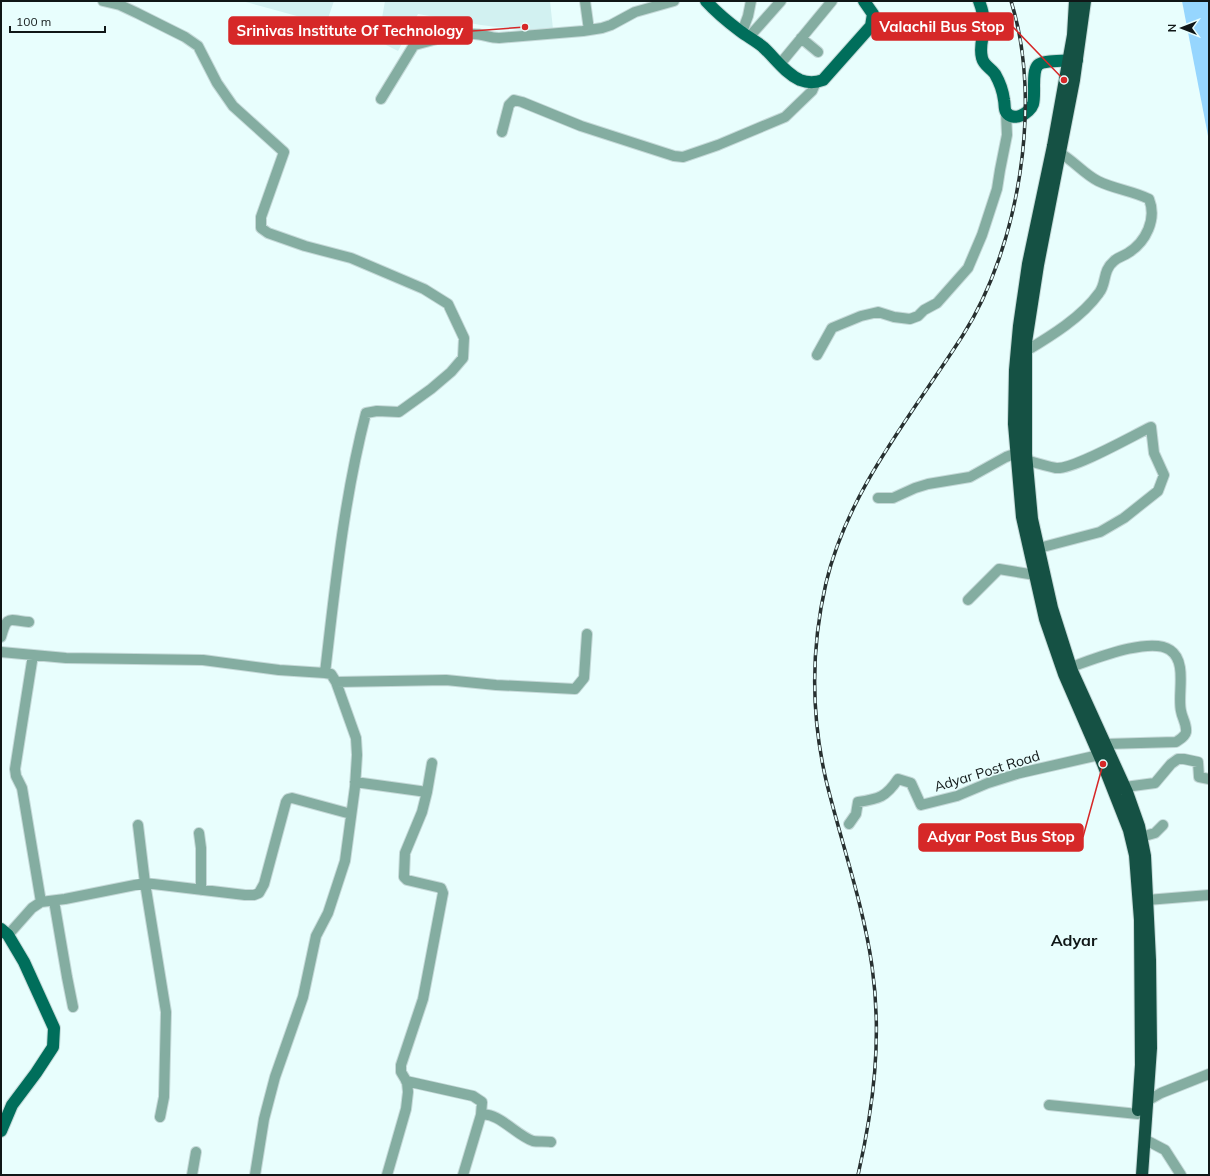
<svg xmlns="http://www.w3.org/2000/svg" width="1210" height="1176" viewBox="0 0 1210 1176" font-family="Mulish,sans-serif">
<rect width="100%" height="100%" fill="#e8fefd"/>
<path fill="#d2f1f1" d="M 242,1 L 334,1 L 326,24 Z
M 385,1 L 550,1 L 553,29 L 528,31 L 481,25 L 418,14 L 398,51 L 378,41 Z"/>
<path fill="#96d6fe" d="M 1182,1 L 1209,1 L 1209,141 Z"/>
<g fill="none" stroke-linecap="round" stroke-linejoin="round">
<defs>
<path id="minor" d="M 103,1 L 120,5 L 137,13 L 185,37 L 198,46 L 217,83 L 233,106 L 284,152 L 261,217 L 261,228 L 268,233 L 305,246 L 351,258 L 424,289 L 448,304 L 464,338 L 463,358 L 451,372 L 431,389 L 399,412 L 377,411 L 366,413 C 344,498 335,586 325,673
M 585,1 L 589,30
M 742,32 L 748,16 L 751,1
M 749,37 L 781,1
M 801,38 L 818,52
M 780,64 L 832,1
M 381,99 L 414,45 C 433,40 454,34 474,34 C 482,34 490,38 499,38 L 583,31 L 602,28 L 611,25 L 635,12 L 674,1
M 502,132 L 509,105 L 514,100 L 522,102 L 581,126 L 674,156 L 683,157 L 718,145 L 785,117 L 812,91 L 816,82
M 1026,351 C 1051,336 1082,317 1099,293 C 1107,283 1102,271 1114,261 C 1118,257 1124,256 1128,253 C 1146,242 1157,219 1149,199 C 1133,191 1114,189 1098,181 C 1084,174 1074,161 1060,153
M 817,355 L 832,328 L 861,316 L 878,312 L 894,317 L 910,319 L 918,316 L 924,310 L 937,303 L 968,268 L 982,235 L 997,189 L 1000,170 L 1007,135 L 1006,112
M 1026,460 C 1036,463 1046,466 1056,468 C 1073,470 1132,436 1151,427 L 1154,453 L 1164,475 L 1158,491 L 1124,518 L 1100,532 L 1039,548
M 878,498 L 893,498 L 915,488 L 928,484 L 970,477 L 1006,457 L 1017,453
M 968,600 L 999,569 L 1035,575
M 1,637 C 7,615 8,620 29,622
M 1,652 L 66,658 L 203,660 L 279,670 L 325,673 L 331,674 L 336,682 L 356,738 L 357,755 L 355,787 L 345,861 L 328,913 L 316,936 L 303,997 L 275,1077 L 264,1119 L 255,1175
M 33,655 L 15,769 L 16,776 L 22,788 L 41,902
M 1071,667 C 1092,660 1150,636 1170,650 C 1188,662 1177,694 1181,711 C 1182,718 1187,724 1186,732 C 1185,737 1180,739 1176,742 L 1105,744
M 336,682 L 446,680 L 496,685 L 575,689 L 584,678 L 587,634
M 355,782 L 427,792 L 422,812 L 405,853 L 404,877 L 407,880 L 441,888 L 443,893 L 423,999 L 401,1065 L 401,1072 L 407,1082 L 408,1092 L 406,1109 L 387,1175
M 1125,787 L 1155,783 L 1171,764 L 1178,759 L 1184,759 L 1198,762 L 1199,777 L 1209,779
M 427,792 L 432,763
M 849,824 L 856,814 L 858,802 C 879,799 886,797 898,779 L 911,783 L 921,805 L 957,796 L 988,783 L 1020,773 L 1099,755
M 138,825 L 145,883 L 166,1012 L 164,1097 L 160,1117
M 199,833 L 201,848 L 201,890
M 1141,837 L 1155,833 L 1163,825
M 1147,900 L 1209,895
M 54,901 L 67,977 L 73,1007
M 8,935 L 32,908 L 41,902 L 65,899 L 145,883 L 245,895 L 254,895 L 259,893 L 264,884 L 286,802 L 288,799 L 292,798 L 351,814
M 406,1081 L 473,1096 L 482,1102 L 481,1115
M 1147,1101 L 1161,1093 L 1209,1074
M 1049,1105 L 1138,1114
M 1144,1139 L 1165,1150 L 1181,1175
M 192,1175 L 196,1152
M 463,1175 L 481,1115 C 497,1111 517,1136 533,1141 C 538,1142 546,1141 551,1142"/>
<path id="major" d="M 706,1 C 716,12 728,22 740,31 C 748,37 756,41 763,47 C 775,58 785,73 800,80 C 808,83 815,83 823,80 L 871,26 L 873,14 L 864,1
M 979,1 C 982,9 985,19 984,28 C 983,38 979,47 982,58 C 984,66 991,68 995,74 C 999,81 1003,92 1004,100 C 1005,104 1004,109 1006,112 C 1013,123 1030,113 1033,104 C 1036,94 1031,72 1038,65 C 1043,60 1070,61 1077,60
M 1,929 L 8,935 L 24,962 L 54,1028 L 53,1047 L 36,1073 L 12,1105 L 1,1131"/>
<path id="highway" d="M 1075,1 L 1073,35 L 1053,146 L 1028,264 L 1019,326 L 1015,370 L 1014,424 L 1022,517 L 1045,619 L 1064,674 L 1103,764 L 1129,830 L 1135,855 L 1140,920 L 1141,1065 L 1138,1110
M 1085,1 L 1074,80 L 1038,265 L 1026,342 L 1026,454 L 1032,519 L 1052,608 L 1072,671 L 1127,792 L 1139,826 L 1145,856 L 1150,960 L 1151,1048 L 1142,1175"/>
</defs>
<use href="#minor" stroke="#c5d9d8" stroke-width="12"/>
<use href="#major" stroke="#c5d9d8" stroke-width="14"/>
<use href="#highway" stroke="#c5d9d8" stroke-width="14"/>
<use href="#minor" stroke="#84ada1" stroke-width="10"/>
<use href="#major" stroke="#006e5b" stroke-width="12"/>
<use href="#highway" stroke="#155144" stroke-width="12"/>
<defs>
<path id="rail" d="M 858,1175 C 874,1105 882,1037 872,966 C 863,903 841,842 826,780 C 811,715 811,648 826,583 C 848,490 912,415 963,335 C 1019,247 1043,102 1011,1"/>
</defs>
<use href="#rail" stroke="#273030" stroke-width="3.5"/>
<use href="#rail" stroke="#e8fefd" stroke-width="2" stroke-dasharray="6" stroke-linecap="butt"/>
</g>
<g text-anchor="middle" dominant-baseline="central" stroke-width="3" stroke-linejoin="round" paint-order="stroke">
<g font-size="14" fill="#101717" stroke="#e8fefd">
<text transform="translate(987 771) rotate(-17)">Adyar Post Road</text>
</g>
<g font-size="16" font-weight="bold" fill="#101717" stroke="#e8fefd">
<text x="1074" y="940">Adyar</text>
</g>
</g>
<path fill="none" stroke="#d62828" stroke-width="1.5" d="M1064 80L1013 27M525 27L472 31M1103 764L1083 837"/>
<g fill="#d62828" stroke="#e8fefd" stroke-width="1.5">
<circle cx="1064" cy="80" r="4"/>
<circle cx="525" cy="27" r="4"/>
<circle cx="1103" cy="764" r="4"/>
</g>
<g fill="#d62828" stroke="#d62828" stroke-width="1.5">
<rect x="872" y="13" width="141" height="27" rx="4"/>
<rect x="229" y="17" width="243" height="27" rx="4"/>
<rect x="919" y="824" width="164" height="27" rx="4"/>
</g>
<g font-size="15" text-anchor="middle" font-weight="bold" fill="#fff">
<text x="942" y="32">Valachil Bus Stop</text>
<text x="350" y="36">Srinivas Institute Of Technology</text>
<text x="1001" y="842">Adyar Post Bus Stop</text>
</g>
<rect width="1210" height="1176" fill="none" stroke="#101717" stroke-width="4"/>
<g transform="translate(1182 28) rotate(270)" stroke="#e8fefd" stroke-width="3" paint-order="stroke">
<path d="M0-3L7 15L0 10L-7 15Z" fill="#101717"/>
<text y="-6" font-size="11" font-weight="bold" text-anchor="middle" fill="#101717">N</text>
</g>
<path d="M10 26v6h95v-6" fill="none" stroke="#101717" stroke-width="2"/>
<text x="16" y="26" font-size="12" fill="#101717" stroke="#e8fefd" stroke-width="3" paint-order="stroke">100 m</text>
</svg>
